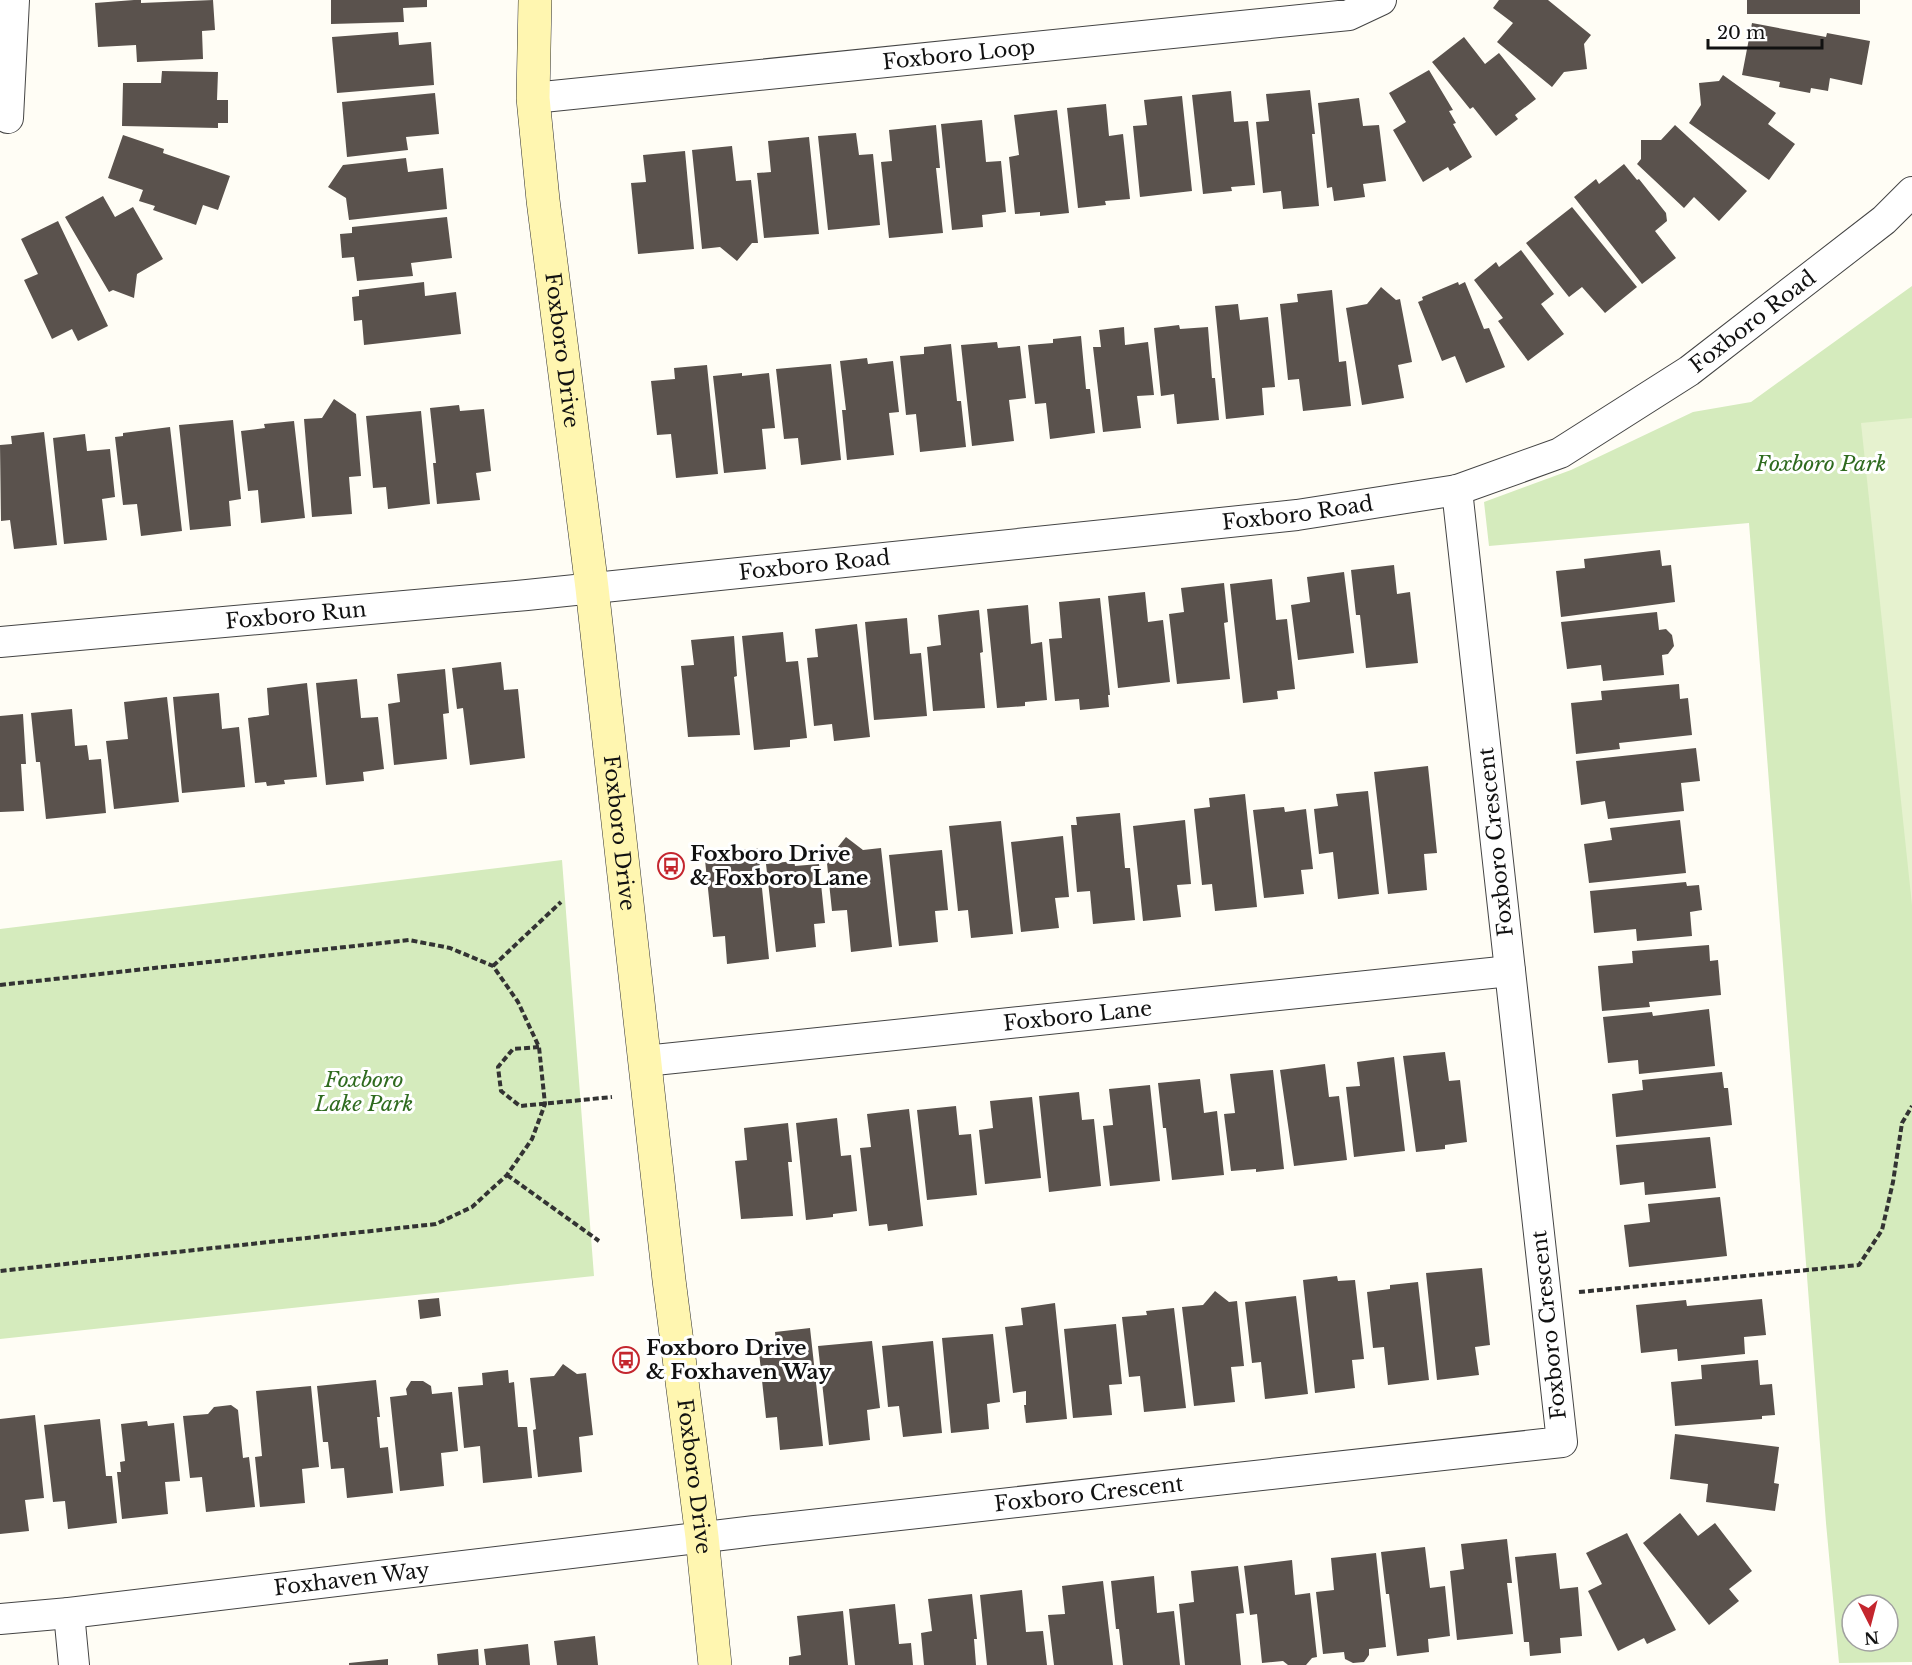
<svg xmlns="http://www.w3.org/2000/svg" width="1912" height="1665" viewBox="0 0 1912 1665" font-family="'Libre Baskerville',serif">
<rect width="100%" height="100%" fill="#fffdf5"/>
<path fill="#d5ebbd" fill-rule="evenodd" d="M 1912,286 L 1912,1662 L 1839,1663 L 1826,1523 L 1749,523 L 1489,546 L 1484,502 L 1571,470 L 1693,412 L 1751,402 ZM 1852,1605 L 1888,1605 L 1888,1641 L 1852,1641 Z
M 562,860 L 594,1276 L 0,1339 L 0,929 Z"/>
<path fill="#e6f2cf" d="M 1912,418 L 1912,905 L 1861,423 Z"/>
<path fill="#5a524d" d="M 134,0 L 141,0 L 141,3 L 213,0 L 215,30 L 202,31 L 203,59 L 137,62 L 136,45 L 98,47 L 95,3 Z
M 331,0 L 427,0 L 427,7 L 403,8 L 404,22 L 331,24 Z
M 1499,0 L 1548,0 L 1591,35 L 1584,44 L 1587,69 L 1564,72 L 1552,87 L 1497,42 L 1513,23 L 1493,8 Z
M 1747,0 L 1860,0 L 1860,14 L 1747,14 Z
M 1752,23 L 1826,37 L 1827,33 L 1870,41 L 1862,85 L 1830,78 L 1828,91 L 1811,88 L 1810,93 L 1779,87 L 1780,82 L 1742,75 Z
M 398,32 L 399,45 L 431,42 L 434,85 L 337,93 L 332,37 Z
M 1464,37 L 1485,64 L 1499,53 L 1536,99 L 1515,115 L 1518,119 L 1496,136 L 1473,107 L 1470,109 L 1432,62 Z
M 1429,70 L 1453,110 L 1449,111 L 1456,123 L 1453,124 L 1472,157 L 1450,171 L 1448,167 L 1423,182 L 1393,130 L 1406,122 L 1389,93 Z
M 162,71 L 218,72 L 217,100 L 228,100 L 228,123 L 218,123 L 218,128 L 122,126 L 123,83 L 161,83 Z
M 1723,75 L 1776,113 L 1768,124 L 1795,144 L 1769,180 L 1689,123 L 1701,105 L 1699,83 L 1719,81 Z
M 1310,90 L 1315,134 L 1312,134 L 1319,206 L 1283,209 L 1281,191 L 1263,193 L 1256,122 L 1269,121 L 1266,94 Z
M 1231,91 L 1234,122 L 1248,121 L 1255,185 L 1231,187 L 1232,191 L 1203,194 L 1192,95 Z
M 435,93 L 439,134 L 406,137 L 408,150 L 347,157 L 342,102 Z
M 1182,96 L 1192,191 L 1140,197 L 1133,126 L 1147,125 L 1144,100 Z
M 1359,98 L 1363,126 L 1379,125 L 1386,181 L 1363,184 L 1365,197 L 1334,201 L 1332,187 L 1327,188 L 1318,103 Z
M 1106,104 L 1109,136 L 1123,134 L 1130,199 L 1105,201 L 1106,205 L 1078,208 L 1067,108 Z
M 1057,110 L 1069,213 L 1040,216 L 1040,212 L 1015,214 L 1009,157 L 1019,155 L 1014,115 Z
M 982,120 L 986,162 L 1001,161 L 1006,212 L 982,215 L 983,227 L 952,230 L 941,124 Z
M 936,125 L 940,168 L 936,168 L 943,233 L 889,238 L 881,162 L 892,161 L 889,130 Z
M 1675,125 L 1747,191 L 1719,221 L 1694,197 L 1684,208 L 1637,164 L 1641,159 L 1641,140 L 1661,140 Z
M 856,133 L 859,155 L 873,154 L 880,225 L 828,230 L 818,136 Z
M 123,135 L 164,149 L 163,153 L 230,176 L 218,210 L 203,205 L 196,225 L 153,210 L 155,206 L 139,201 L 143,190 L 108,178 Z
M 809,137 L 819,234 L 764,238 L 757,173 L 771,172 L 768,141 Z
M 732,146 L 736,181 L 751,180 L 758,243 L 752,243 L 737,261 L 720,247 L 702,249 L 692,150 Z
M 685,151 L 694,249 L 638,254 L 631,183 L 646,182 L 643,155 Z
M 406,158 L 408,172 L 443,168 L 447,209 L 349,220 L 346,198 L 328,187 L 343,165 Z
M 1624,164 L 1637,180 L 1639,179 L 1666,213 L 1667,221 L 1655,231 L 1676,258 L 1642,284 L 1574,197 L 1596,179 L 1599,184 Z
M 103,196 L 115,217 L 133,207 L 163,259 L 137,274 L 134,298 L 113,290 L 109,292 L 65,217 Z
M 1572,207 L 1637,287 L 1605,313 L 1582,287 L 1569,297 L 1526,243 Z
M 447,217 L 452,258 L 411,263 L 413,276 L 357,281 L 354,257 L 342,258 L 340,234 L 352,233 L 352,227 Z
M 58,221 L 108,326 L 78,341 L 72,329 L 52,339 L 24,280 L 38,274 L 21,239 Z
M 1521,250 L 1554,294 L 1541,304 L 1564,334 L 1528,361 L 1498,321 L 1503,318 L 1474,280 L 1496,262 L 1499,267 Z
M 424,282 L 425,296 L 456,292 L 461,334 L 364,345 L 362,320 L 354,321 L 352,297 L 359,296 L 359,290 Z
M 1458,282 L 1459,285 L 1465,282 L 1484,329 L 1489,328 L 1505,367 L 1466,383 L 1455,356 L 1442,361 L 1418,302 L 1423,300 L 1422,297 Z
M 1381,287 L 1396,300 L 1400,299 L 1412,362 L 1398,365 L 1404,398 L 1362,405 L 1346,308 L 1367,304 Z
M 1332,290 L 1339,362 L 1346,361 L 1351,406 L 1303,411 L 1299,379 L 1288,380 L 1280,304 L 1298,302 L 1297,294 Z
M 1238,304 L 1240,320 L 1268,317 L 1275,387 L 1262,388 L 1264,415 L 1226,419 L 1215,306 Z
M 1179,325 L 1180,329 L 1208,327 L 1212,378 L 1215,378 L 1219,420 L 1177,424 L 1174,394 L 1161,396 L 1154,328 Z
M 1124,327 L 1125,345 L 1148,342 L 1154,395 L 1137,396 L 1141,428 L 1103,432 L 1093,347 L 1101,347 L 1099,330 Z
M 1081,336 L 1086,389 L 1090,389 L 1095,433 L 1050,439 L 1046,403 L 1035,404 L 1028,345 L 1053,343 L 1053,339 Z
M 997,342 L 998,348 L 1020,346 L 1026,398 L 1009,400 L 1014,441 L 972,446 L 961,345 Z
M 951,344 L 957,401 L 961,401 L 966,447 L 920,452 L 916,414 L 906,415 L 900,356 L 924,354 L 924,347 Z
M 867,358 L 868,364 L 893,361 L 899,412 L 889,413 L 894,455 L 847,460 L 842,410 L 846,410 L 840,361 Z
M 831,364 L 841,460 L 801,465 L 798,438 L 784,439 L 776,369 Z
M 707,365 L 718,474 L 676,478 L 671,434 L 657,435 L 651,381 L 675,379 L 674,368 Z
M 742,373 L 742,376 L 769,373 L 775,428 L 762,429 L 766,469 L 724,473 L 713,376 Z
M 334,399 L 356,414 L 361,476 L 349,477 L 352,514 L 312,517 L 304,419 L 322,418 Z
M 459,405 L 460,411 L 484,409 L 491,471 L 476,473 L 480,500 L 437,504 L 433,463 L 436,463 L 430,408 Z
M 421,411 L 430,504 L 388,509 L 386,487 L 373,488 L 366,416 Z
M 233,420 L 241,499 L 229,501 L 231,526 L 190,530 L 179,425 Z
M 294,421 L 305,518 L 261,523 L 258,490 L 248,491 L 241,431 L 265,428 L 264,424 Z
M 170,427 L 182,531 L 141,536 L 137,504 L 123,505 L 115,437 L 123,436 L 123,433 Z
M 44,432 L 57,545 L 14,549 L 10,520 L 1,521 L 0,445 L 12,444 L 11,436 Z
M 85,434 L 87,451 L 110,449 L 115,497 L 102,499 L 107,540 L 64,544 L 53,438 Z
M 1660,550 L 1662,566 L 1671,565 L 1675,602 L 1561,617 L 1556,571 L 1585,568 L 1584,559 Z
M 1394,565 L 1397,594 L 1410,592 L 1418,663 L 1366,668 L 1360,615 L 1356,615 L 1351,570 Z
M 1344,572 L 1354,653 L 1298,660 L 1291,605 L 1310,602 L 1307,577 Z
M 1272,579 L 1276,620 L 1287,619 L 1295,689 L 1277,691 L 1278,699 L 1243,703 L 1230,584 Z
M 1224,583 L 1228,622 L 1224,623 L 1230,679 L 1177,684 L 1169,614 L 1184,612 L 1181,588 Z
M 1145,592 L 1148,622 L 1163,620 L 1170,682 L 1118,688 L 1108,596 Z
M 1100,598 L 1110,695 L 1108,695 L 1109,707 L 1080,710 L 1079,699 L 1055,701 L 1049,639 L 1062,638 L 1059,602 Z
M 1028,605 L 1031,644 L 1042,642 L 1047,700 L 1025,702 L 1025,706 L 997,708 L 987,609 Z
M 979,610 L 983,652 L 980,653 L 985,708 L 933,711 L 927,647 L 941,645 L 938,615 Z
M 1657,612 L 1659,630 L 1666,629 L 1672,635 L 1674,646 L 1668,654 L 1662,655 L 1664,675 L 1603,681 L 1601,665 L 1567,669 L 1561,622 Z
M 907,618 L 910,654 L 921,653 L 927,716 L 874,720 L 865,622 Z
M 857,624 L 870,737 L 834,741 L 832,724 L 814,726 L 807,658 L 818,657 L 815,629 Z
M 783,632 L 786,662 L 798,661 L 807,738 L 790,740 L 790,747 L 754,750 L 742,636 Z
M 734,636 L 737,676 L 734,677 L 740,735 L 688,737 L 681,666 L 694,665 L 691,640 Z
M 501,662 L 504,690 L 518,689 L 525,758 L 470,765 L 463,708 L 457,709 L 452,668 Z
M 445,669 L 449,713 L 443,714 L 447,759 L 394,765 L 388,704 L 400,702 L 397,674 Z
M 357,679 L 361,718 L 378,717 L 384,769 L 363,772 L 364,781 L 326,785 L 316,683 Z
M 307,683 L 317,777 L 284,780 L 285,784 L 267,786 L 266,782 L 255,783 L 248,718 L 269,715 L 267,688 Z
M 1679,684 L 1680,699 L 1688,698 L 1692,735 L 1619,743 L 1620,749 L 1576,754 L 1571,703 L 1602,700 L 1601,691 Z
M 219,693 L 222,729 L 239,727 L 245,787 L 182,793 L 173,697 Z
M 167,697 L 179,802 L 114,809 L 106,741 L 128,739 L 124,702 Z
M 72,709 L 75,746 L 87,745 L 89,760 L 101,759 L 106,813 L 46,819 L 40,762 L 36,762 L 31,713 Z
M 23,714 L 26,764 L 21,764 L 24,811 L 0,812 L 0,716 Z
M 1696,748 L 1700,781 L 1681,783 L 1684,811 L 1608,819 L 1605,801 L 1581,805 L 1576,761 Z
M 1428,766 L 1437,853 L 1424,854 L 1427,890 L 1388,894 L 1374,772 Z
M 1368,791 L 1379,894 L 1338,899 L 1333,852 L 1319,854 L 1314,809 L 1338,806 L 1336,794 Z
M 1245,794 L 1257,907 L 1215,911 L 1212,884 L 1202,885 L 1194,809 L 1210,807 L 1209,798 Z
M 1284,807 L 1285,812 L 1306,809 L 1313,869 L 1301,870 L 1304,894 L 1264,898 L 1253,810 Z
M 1120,813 L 1125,868 L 1130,868 L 1135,920 L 1093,924 L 1090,891 L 1077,892 L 1071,825 L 1077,825 L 1076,817 Z
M 1185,820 L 1191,884 L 1177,885 L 1181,917 L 1143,921 L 1133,826 Z
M 1680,820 L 1686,873 L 1589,883 L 1584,844 L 1612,840 L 1610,828 Z
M 1001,821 L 1013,934 L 971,938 L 968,910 L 958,911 L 949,826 Z
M 1063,836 L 1069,897 L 1055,898 L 1059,928 L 1021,932 L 1011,842 Z
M 846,837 L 863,850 L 881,848 L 892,947 L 851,952 L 847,910 L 832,911 L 826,854 L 833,853 Z
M 758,848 L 769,959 L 727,964 L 725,936 L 713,937 L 705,860 L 723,859 L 722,852 Z
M 942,850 L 948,910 L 935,911 L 938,942 L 899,946 L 889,855 Z
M 794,861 L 795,866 L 819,864 L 825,923 L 814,924 L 816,947 L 776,952 L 766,864 Z
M 1686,882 L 1687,886 L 1699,885 L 1702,910 L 1690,912 L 1692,936 L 1637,941 L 1636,929 L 1594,933 L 1590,891 Z
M 1709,945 L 1710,961 L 1718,960 L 1721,995 L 1649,1002 L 1650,1007 L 1602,1011 L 1598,966 L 1633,963 L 1632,951 Z
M 1709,1009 L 1715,1066 L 1639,1074 L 1638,1060 L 1608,1063 L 1603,1017 L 1652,1012 L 1653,1016 Z
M 1445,1052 L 1449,1081 L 1460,1080 L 1467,1142 L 1445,1145 L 1445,1149 L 1416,1152 L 1403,1056 Z
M 1394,1057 L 1405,1151 L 1354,1157 L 1346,1087 L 1360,1086 L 1357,1062 Z
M 1325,1064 L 1329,1097 L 1339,1096 L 1347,1160 L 1294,1166 L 1280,1070 Z
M 1273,1070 L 1284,1169 L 1256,1172 L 1256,1169 L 1231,1171 L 1224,1114 L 1235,1113 L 1230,1074 Z
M 1722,1072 L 1724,1088 L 1728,1088 L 1732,1125 L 1616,1137 L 1612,1094 L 1643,1090 L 1642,1080 Z
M 1200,1079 L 1204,1113 L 1217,1111 L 1224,1175 L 1172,1180 L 1166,1128 L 1163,1128 L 1158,1083 Z
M 1150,1085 L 1160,1181 L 1110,1186 L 1103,1126 L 1113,1125 L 1109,1089 Z
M 1079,1092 L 1082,1120 L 1094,1119 L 1101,1186 L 1049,1192 L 1039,1096 Z
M 1032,1097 L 1041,1178 L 985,1184 L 979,1130 L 993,1128 L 990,1101 Z
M 956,1106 L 959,1135 L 971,1134 L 977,1195 L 927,1200 L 917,1110 Z
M 909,1109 L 923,1226 L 888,1231 L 887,1224 L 869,1226 L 860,1148 L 871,1147 L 867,1114 Z
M 837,1118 L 841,1156 L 851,1155 L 857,1211 L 833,1214 L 833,1217 L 806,1220 L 796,1123 Z
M 788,1123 L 792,1162 L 788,1162 L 793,1216 L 741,1219 L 735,1161 L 747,1160 L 744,1128 Z
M 1710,1137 L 1716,1188 L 1645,1195 L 1644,1182 L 1620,1185 L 1616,1145 Z
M 1720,1197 L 1727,1256 L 1629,1267 L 1624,1225 L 1650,1222 L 1648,1204 Z
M 1482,1268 L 1490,1345 L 1475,1347 L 1479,1375 L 1437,1380 L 1426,1273 Z
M 1337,1276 L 1338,1281 L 1355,1280 L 1364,1359 L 1352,1360 L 1355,1388 L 1315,1393 L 1303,1280 Z
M 1418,1282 L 1429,1380 L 1388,1385 L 1384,1347 L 1373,1348 L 1367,1292 L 1390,1289 L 1390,1285 Z
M 1215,1291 L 1229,1302 L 1237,1301 L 1244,1366 L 1231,1367 L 1235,1402 L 1194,1406 L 1182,1307 L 1203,1305 Z
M 1296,1296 L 1308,1394 L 1265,1399 L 1261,1362 L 1252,1363 L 1245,1302 Z
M 439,1298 L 441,1316 L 420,1319 L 418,1300 Z
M 1762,1299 L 1766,1335 L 1744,1337 L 1745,1354 L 1678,1361 L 1677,1349 L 1641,1353 L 1636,1305 L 1686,1300 L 1687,1306 Z
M 1055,1303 L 1067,1419 L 1026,1423 L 1024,1405 L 1026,1405 L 1026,1391 L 1013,1393 L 1005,1327 L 1023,1325 L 1021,1308 Z
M 1174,1308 L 1186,1408 L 1144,1412 L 1140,1376 L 1129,1377 L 1122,1317 L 1147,1315 L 1146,1311 Z
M 1116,1324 L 1122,1384 L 1109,1385 L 1112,1415 L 1073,1418 L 1064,1329 Z
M 810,1328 L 823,1446 L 780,1450 L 777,1417 L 766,1418 L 759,1352 L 777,1351 L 775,1332 Z
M 993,1334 L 1000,1402 L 987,1404 L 989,1429 L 951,1433 L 942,1338 Z
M 872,1341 L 880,1408 L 867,1410 L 870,1440 L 829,1445 L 818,1346 Z
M 933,1341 L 942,1433 L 903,1437 L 899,1406 L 888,1407 L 882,1346 Z
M 1758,1360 L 1760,1385 L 1772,1384 L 1775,1415 L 1762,1416 L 1762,1419 L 1675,1426 L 1671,1382 L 1702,1379 L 1701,1365 Z
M 563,1364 L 577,1374 L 586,1373 L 593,1435 L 579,1437 L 582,1472 L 538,1477 L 533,1430 L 536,1429 L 530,1378 L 554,1376 Z
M 508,1370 L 509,1383 L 514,1382 L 518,1427 L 527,1427 L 532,1478 L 483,1483 L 480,1446 L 464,1448 L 458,1387 L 483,1385 L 482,1373 Z
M 376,1380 L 380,1417 L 377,1417 L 380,1448 L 388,1447 L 393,1493 L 347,1498 L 344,1468 L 331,1469 L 328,1442 L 323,1442 L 317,1386 Z
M 411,1381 L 423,1381 L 431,1386 L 432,1394 L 452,1392 L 458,1451 L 441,1453 L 444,1486 L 400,1491 L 390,1397 L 407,1395 L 406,1389 Z
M 311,1386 L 319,1467 L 302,1469 L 305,1503 L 260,1507 L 255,1457 L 262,1456 L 256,1391 Z
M 231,1405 L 238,1410 L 243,1458 L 249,1457 L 255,1507 L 206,1512 L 202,1477 L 190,1478 L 183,1416 L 208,1414 L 214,1407 Z
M 35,1415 L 44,1498 L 25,1500 L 29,1531 L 0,1534 L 0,1419 Z
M 100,1419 L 106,1476 L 112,1476 L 117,1523 L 68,1529 L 65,1501 L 53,1502 L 44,1425 Z
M 147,1421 L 148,1426 L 174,1423 L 180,1481 L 165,1482 L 168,1514 L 122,1519 L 117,1472 L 121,1472 L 120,1462 L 125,1461 L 121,1424 Z
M 1675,1434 L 1779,1447 L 1774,1483 L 1779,1484 L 1775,1511 L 1706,1502 L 1708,1484 L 1670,1479 Z
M 1680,1513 L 1698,1536 L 1715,1523 L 1752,1571 L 1729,1589 L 1739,1601 L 1709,1625 L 1643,1543 Z
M 1627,1533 L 1676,1630 L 1647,1644 L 1644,1638 L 1618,1651 L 1588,1591 L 1602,1584 L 1586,1553 Z
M 1507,1539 L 1512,1583 L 1507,1583 L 1513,1634 L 1457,1640 L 1450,1571 L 1464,1569 L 1461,1544 Z
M 1425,1547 L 1430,1588 L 1445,1586 L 1450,1636 L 1428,1639 L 1429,1652 L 1397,1656 L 1389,1594 L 1386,1594 L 1381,1552 Z
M 1376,1553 L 1386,1647 L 1369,1649 L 1369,1655 L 1364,1662 L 1353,1663 L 1345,1659 L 1344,1652 L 1323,1654 L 1316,1592 L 1334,1590 L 1331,1558 Z
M 1556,1553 L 1560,1589 L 1578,1587 L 1582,1636 L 1560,1638 L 1561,1653 L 1530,1656 L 1529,1642 L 1524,1642 L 1515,1557 Z
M 1292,1560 L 1295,1595 L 1310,1593 L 1317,1657 L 1312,1658 L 1306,1665 L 1288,1665 L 1283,1661 L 1262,1663 L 1257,1614 L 1250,1615 L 1244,1566 Z
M 1238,1566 L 1244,1613 L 1236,1614 L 1241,1665 L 1185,1665 L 1179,1604 L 1194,1602 L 1191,1571 Z
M 1154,1576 L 1157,1613 L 1174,1611 L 1180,1665 L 1123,1665 L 1119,1629 L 1116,1629 L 1111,1581 Z
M 1103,1581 L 1113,1665 L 1054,1665 L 1048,1615 L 1065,1614 L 1062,1586 Z
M 1022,1590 L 1026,1632 L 1043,1631 L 1047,1665 L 987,1665 L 980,1595 Z
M 972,1594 L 977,1639 L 974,1639 L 976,1665 L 924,1665 L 921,1633 L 932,1631 L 928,1599 Z
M 895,1604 L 899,1644 L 911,1643 L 913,1665 L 855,1665 L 849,1609 Z
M 843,1611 L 848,1665 L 789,1665 L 789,1657 L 801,1655 L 797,1616 Z
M 595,1636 L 598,1665 L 557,1665 L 554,1641 Z
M 528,1644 L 530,1665 L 486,1665 L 484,1649 Z
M 478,1649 L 479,1665 L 438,1665 L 437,1654 Z
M 388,1659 L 388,1665 L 349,1665 L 349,1663 Z"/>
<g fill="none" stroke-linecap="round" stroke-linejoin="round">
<defs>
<g id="street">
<path id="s1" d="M 533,98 L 1349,15 L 1381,0"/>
<path d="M 8,118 L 14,0"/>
<path id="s2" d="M 0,642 L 527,595 L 1297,515 L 1457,490 L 1560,453 L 1689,371 L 1884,220 L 1912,192"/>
<path id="s3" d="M 645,1061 L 1510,971"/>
<path d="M 69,1613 L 74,1665"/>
<path id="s4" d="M 0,1619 L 69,1613 L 755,1531 L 1562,1442 L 1457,490"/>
</g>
<g id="secondary">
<path id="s5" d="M 535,0 L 533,98 L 543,200 L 592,588 L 669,1280 L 702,1537 L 715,1665"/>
</g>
</defs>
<use href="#street" stroke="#444" stroke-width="32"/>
<use href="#secondary" stroke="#333" stroke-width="34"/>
<path stroke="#333" stroke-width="4" stroke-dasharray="6 3" stroke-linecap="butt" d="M 493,966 L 561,902
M 0,985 L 409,940 L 450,948 L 493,966 L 518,1002 L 539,1047 L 545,1104 L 532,1139 L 507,1175 L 472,1207 L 436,1224 L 0,1271
M 539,1047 L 513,1049 L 498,1067 L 501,1091 L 520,1106 L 612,1097
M 507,1175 L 599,1241
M 1579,1292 L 1859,1265 L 1882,1230 L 1893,1182 L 1902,1123 L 1912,1106"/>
<use href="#street" stroke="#fff" stroke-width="30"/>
<use href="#secondary" stroke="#fff6b0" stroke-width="33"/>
</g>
<defs>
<symbol id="bus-ring" viewBox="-11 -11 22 22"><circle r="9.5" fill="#fff" stroke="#c4262e" stroke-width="1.5"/><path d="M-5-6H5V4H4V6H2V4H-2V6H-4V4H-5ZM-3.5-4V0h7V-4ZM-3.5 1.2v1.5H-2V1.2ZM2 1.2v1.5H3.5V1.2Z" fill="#c4262e"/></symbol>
</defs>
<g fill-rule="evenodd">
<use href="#bus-ring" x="656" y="851" width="30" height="30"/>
<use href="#bus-ring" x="611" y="1345" width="30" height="30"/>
</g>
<g text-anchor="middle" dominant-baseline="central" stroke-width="6" stroke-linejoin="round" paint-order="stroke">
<g font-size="21" fill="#111" stroke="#fff">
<text stroke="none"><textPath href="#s1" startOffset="428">Foxboro Loop</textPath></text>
<text stroke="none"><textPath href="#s2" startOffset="1808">Foxboro Road</textPath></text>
<text stroke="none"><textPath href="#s5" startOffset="352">Foxboro Drive</textPath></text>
<text stroke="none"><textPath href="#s2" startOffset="1304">Foxboro Road</textPath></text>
<text stroke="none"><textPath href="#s2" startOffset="818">Foxboro Road</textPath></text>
<text stroke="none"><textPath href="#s2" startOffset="297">Foxboro Run</textPath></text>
<text stroke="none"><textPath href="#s5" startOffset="838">Foxboro Drive</textPath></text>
<text transform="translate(1496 842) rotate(-96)">Foxboro Crescent</text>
<text stroke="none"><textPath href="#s3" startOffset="435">Foxboro Lane</textPath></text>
<text transform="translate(1549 1325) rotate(-96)">Foxboro Crescent</text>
<text stroke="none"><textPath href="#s5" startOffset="1486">Foxboro Drive</textPath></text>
<text stroke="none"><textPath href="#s4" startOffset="1096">Foxboro Crescent</textPath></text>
<text stroke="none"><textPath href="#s4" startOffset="354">Foxhaven Way</textPath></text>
</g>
<g font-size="21" font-style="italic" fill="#2f6b1f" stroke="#fff">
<text x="1821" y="464">Foxboro Park</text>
<text x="364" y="1080">Foxboro<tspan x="364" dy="24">Lake Park</tspan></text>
</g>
<g font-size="21" font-weight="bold" fill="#111" stroke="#fff" text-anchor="start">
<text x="690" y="854">Foxboro Drive<tspan x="690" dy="24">&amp; Foxboro Lane</tspan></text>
<text x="646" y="1348">Foxboro Drive<tspan x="646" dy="24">&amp; Foxhaven Way</tspan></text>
</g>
</g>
<g transform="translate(1870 1623) rotate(174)"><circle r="28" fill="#ffffff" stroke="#a0a0a0" stroke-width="1.5"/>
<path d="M0-4.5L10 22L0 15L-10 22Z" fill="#c4262e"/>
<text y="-9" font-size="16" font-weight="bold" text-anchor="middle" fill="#111111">N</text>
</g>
<path d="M1708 39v9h114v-9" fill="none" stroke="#111111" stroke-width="3"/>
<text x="1717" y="39" font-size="18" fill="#111111" stroke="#ffffff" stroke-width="4.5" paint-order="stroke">20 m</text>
</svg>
